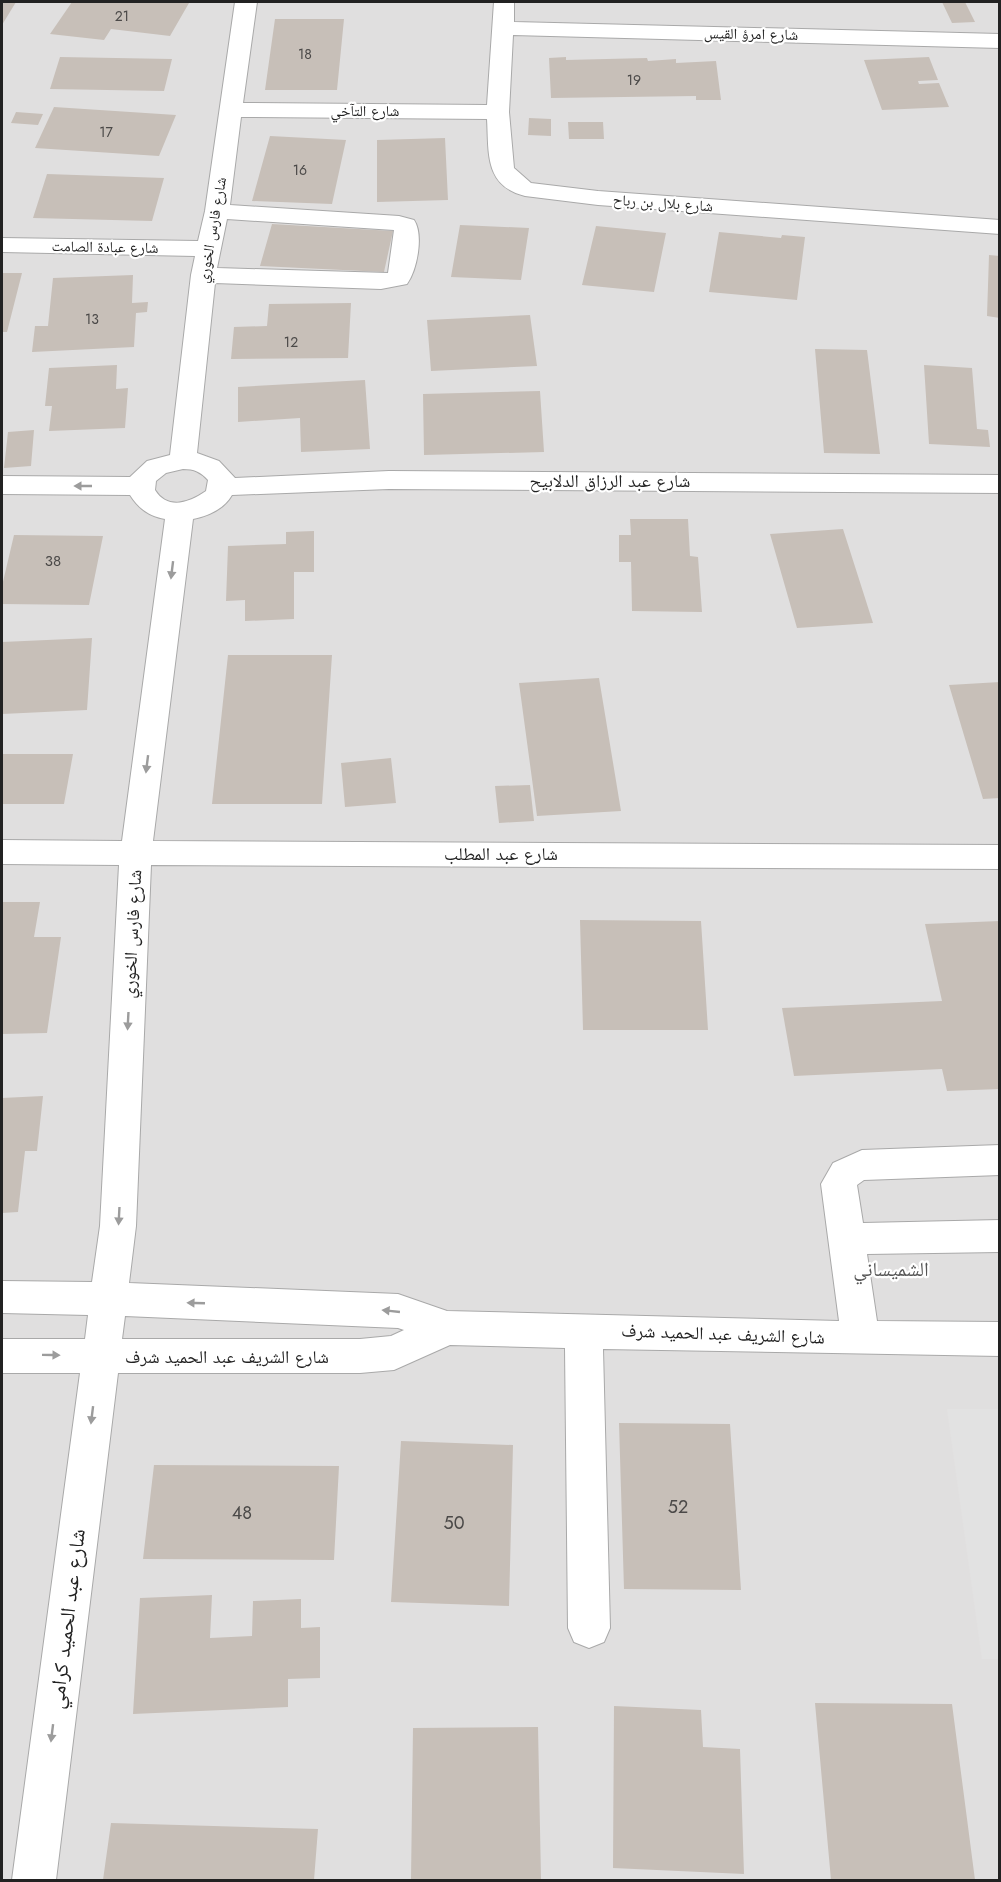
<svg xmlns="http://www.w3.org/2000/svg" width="1001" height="1882" viewBox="0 0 1001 1882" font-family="Jost,'Noto Naskh Arabic',sans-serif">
<rect width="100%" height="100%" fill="#f2efe9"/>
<path fill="#e0dfdf" d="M 2,2 L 999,2 L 999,1880 L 2,1880 Z"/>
<path fill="#e2e2e2" d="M 947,1409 L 999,1409 L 999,1659 L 982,1659 Z"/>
<path fill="#c7bfb8" d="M 2,2 L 16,2 L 2,25 Z
M 72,2 L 179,2 L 189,3 L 170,36 L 111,29 L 104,40 L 50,34 Z
M 942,2 L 965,2 L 975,22 L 952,23 Z
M 275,19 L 344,19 L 337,90 L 265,90 Z
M 60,57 L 172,59 L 164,91 L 50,89 Z
M 566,57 L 566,60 L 647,58 L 648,61 L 676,59 L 676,63 L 716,61 L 721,100 L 696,100 L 696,96 L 551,98 L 549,58 Z
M 929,57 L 938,80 L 918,81 L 919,84 L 939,83 L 949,107 L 882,110 L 864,60 Z
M 54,107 L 176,115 L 159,156 L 35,148 Z
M 16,112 L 43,114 L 38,125 L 11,123 Z
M 529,118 L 551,119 L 551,136 L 528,135 Z
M 568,122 L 603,122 L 604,139 L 569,139 Z
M 270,136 L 346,140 L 332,204 L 252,201 Z
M 445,138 L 448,200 L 377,202 L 377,140 Z
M 47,174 L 164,178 L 152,221 L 33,218 Z
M 272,224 L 393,231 L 384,272 L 260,266 Z
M 460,225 L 529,228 L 521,280 L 451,277 Z
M 596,226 L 666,233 L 654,292 L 582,285 Z
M 719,232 L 781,238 L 782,235 L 805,237 L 797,300 L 709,292 Z
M 989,255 L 1000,256 L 1000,318 L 987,316 Z
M 2,273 L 22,273 L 7,332 L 2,332 Z
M 133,275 L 132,303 L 148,302 L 147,312 L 136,313 L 134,347 L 32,352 L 35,326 L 48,326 L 53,278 Z
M 351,303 L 348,358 L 231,359 L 234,327 L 267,326 L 269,304 Z
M 530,315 L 537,366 L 431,371 L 427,320 Z
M 815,349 L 867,350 L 880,454 L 824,453 Z
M 117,365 L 116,389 L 128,388 L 125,428 L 49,431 L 52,406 L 45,406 L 49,368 Z
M 924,365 L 972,368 L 977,429 L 988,430 L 990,447 L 929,444 Z
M 365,380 L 370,449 L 301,452 L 300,418 L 238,422 L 238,387 Z
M 540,391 L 544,452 L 424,455 L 423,394 Z
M 34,430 L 31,466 L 4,468 L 8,432 Z
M 630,519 L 688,519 L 690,556 L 698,557 L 702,612 L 632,611 L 631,562 L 619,562 L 619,535 L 631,535 Z
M 843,529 L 873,623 L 797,628 L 770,534 Z
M 314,531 L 314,572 L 294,572 L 294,619 L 245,621 L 245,600 L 226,601 L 228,546 L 286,544 L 286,532 Z
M 14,535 L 103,536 L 89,605 L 2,604 L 2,586 Z
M 92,638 L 87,710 L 2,714 L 2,642 Z
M 228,655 L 332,655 L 322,804 L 212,804 Z
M 599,678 L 621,811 L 537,816 L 519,683 Z
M 1000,682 L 1000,798 L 983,799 L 949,685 Z
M 2,754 L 73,754 L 64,804 L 2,804 Z
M 391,758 L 396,803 L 345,807 L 341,763 Z
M 530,785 L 534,821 L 499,823 L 495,786 Z
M 2,902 L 40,902 L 34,937 L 61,937 L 47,1033 L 2,1034 Z
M 580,920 L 701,921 L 708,1030 L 583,1030 Z
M 1000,921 L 1000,1089 L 947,1091 L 942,1069 L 794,1076 L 782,1008 L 942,1001 L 925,924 Z
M 43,1096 L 37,1151 L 25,1151 L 18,1212 L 2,1213 L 2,1098 Z
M 619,1423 L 730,1424 L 741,1590 L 624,1589 Z
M 401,1441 L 513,1445 L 509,1606 L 391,1602 Z
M 154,1465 L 339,1466 L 334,1560 L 143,1559 Z
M 212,1595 L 210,1638 L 252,1636 L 253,1601 L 301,1599 L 301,1628 L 320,1627 L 320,1678 L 288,1679 L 288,1707 L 133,1714 L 140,1598 Z
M 815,1703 L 952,1704 L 975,1880 L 831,1880 Z
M 614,1706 L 701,1710 L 703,1747 L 740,1749 L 744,1874 L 613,1868 Z
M 538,1727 L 541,1880 L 411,1880 L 413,1728 Z
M 111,1823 L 318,1829 L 314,1880 L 103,1880 Z"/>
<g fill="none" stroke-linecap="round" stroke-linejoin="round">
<defs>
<path id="minor" d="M 235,2 L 257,2 L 243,103 L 487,105 L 494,2 L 514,2 L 514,22 L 1000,34 L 1000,48 L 513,35 L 509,112 L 514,168 L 531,183 L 598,191 L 1000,220 L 1000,234 L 598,205 L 525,196 C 484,186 489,152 487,119 L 241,117 L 230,205 L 399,216 L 414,220 C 424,235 417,270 407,284 L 381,289 L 215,283 L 197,453 L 219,461 L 235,478 L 389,471 L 1000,475 L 1000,493 L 389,489 L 232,495 C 224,509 208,516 193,519 L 153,841 L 1000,845 L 1000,869 L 151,865 L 136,1226 L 129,1283 L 398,1294 L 447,1311 L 839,1321 L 821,1184 L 833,1163 L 862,1150 L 1000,1145 L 1000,1175 L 864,1180 L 857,1185 L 863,1223 L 1000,1220 L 1000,1252 L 867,1254 L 877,1321 L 1000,1322 L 1000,1356 L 603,1349 L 610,1628 L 604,1642 L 589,1648 L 574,1642 L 568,1628 L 565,1348 L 450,1345 L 394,1370 L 360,1373 L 118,1373 L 56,1880 L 12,1880 L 80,1373 L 2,1373 L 2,1339 L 85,1339 L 88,1315 L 2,1313 L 2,1281 L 92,1282 L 100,1226 L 119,865 L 2,864 L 2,840 L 122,841 L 165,519 C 149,516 139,509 130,495 L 2,494 L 2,476 L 130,477 L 147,461 L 170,455 L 191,275 L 195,256 L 2,252 L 2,238 L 198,241 L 205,211 ZM 227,219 L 394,230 L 388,273 L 217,268 ZM 183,469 C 194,469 201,472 208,480 L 206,491 C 190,502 168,511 155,490 L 156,481 L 166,473 ZM 125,1316 L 398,1328 L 404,1330 L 391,1336 L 360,1339 L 122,1339 Z"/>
</defs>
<use href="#minor" stroke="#a9a9a9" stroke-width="2"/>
<use href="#minor" fill="#fff" fill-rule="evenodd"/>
</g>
<defs><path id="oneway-solid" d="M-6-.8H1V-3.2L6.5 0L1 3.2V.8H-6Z" transform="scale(1.5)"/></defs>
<g fill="#9c9c9c">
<use href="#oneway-solid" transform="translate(83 486) rotate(-180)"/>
<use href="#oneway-solid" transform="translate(172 570) rotate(97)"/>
<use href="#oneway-solid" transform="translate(147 764) rotate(97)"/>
<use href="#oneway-solid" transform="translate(128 1021) rotate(93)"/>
<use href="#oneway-solid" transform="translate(119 1216) rotate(93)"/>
<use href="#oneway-solid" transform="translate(196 1303) rotate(-178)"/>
<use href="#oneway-solid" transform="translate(391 1311) rotate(-174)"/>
<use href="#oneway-solid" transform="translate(51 1355) rotate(1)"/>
<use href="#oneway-solid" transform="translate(92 1415) rotate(97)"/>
<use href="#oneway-solid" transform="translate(52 1733) rotate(97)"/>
</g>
<g text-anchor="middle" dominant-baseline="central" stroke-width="4.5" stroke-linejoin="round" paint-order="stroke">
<g font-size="14" fill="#4b4948">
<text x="122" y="16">21</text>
<text x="305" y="54">18</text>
<text x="634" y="80">19</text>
<text x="106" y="132">17</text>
<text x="300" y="170">16</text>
<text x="92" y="319">13</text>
<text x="291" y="342">12</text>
</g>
<g font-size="15" fill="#222" stroke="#fff">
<text transform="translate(751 34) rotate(1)">شارع امرؤ القيس</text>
<text x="365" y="111">شارع التآخي</text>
<text transform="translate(663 203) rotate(4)">شارع بلال بن رباح</text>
<text transform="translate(212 230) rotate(-80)">شارع فارس الخوري</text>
<text transform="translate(105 247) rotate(1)">شارع عبادة الصامت</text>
</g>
<g font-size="15" fill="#4b4948">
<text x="53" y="561">38</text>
</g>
<g font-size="18" fill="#222" stroke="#fff">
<text x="610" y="481">شارع عبد الرزاق الدلابيح</text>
<text x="501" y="854">شارع عبد المطلب</text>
<text transform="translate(132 934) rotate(-87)">شارع فارس الخوري</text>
<text transform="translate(723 1334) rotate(2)">شارع الشريف عبد الحميد شرف</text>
<text x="227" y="1357">شارع الشريف عبد الحميد شرف</text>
</g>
<g font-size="18" fill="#4b4948">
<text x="678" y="1507">52</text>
<text x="242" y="1513">48</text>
<text x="454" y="1523">50</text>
</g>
<g font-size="20" fill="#555" stroke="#fff">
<text x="891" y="1269">الشميساني</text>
</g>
<g font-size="21" fill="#222" stroke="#fff">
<text transform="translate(67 1619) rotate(-83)">شارع عبد الحميد كرامي</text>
</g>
</g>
<rect width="1001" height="1882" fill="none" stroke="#222222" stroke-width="6"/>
</svg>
